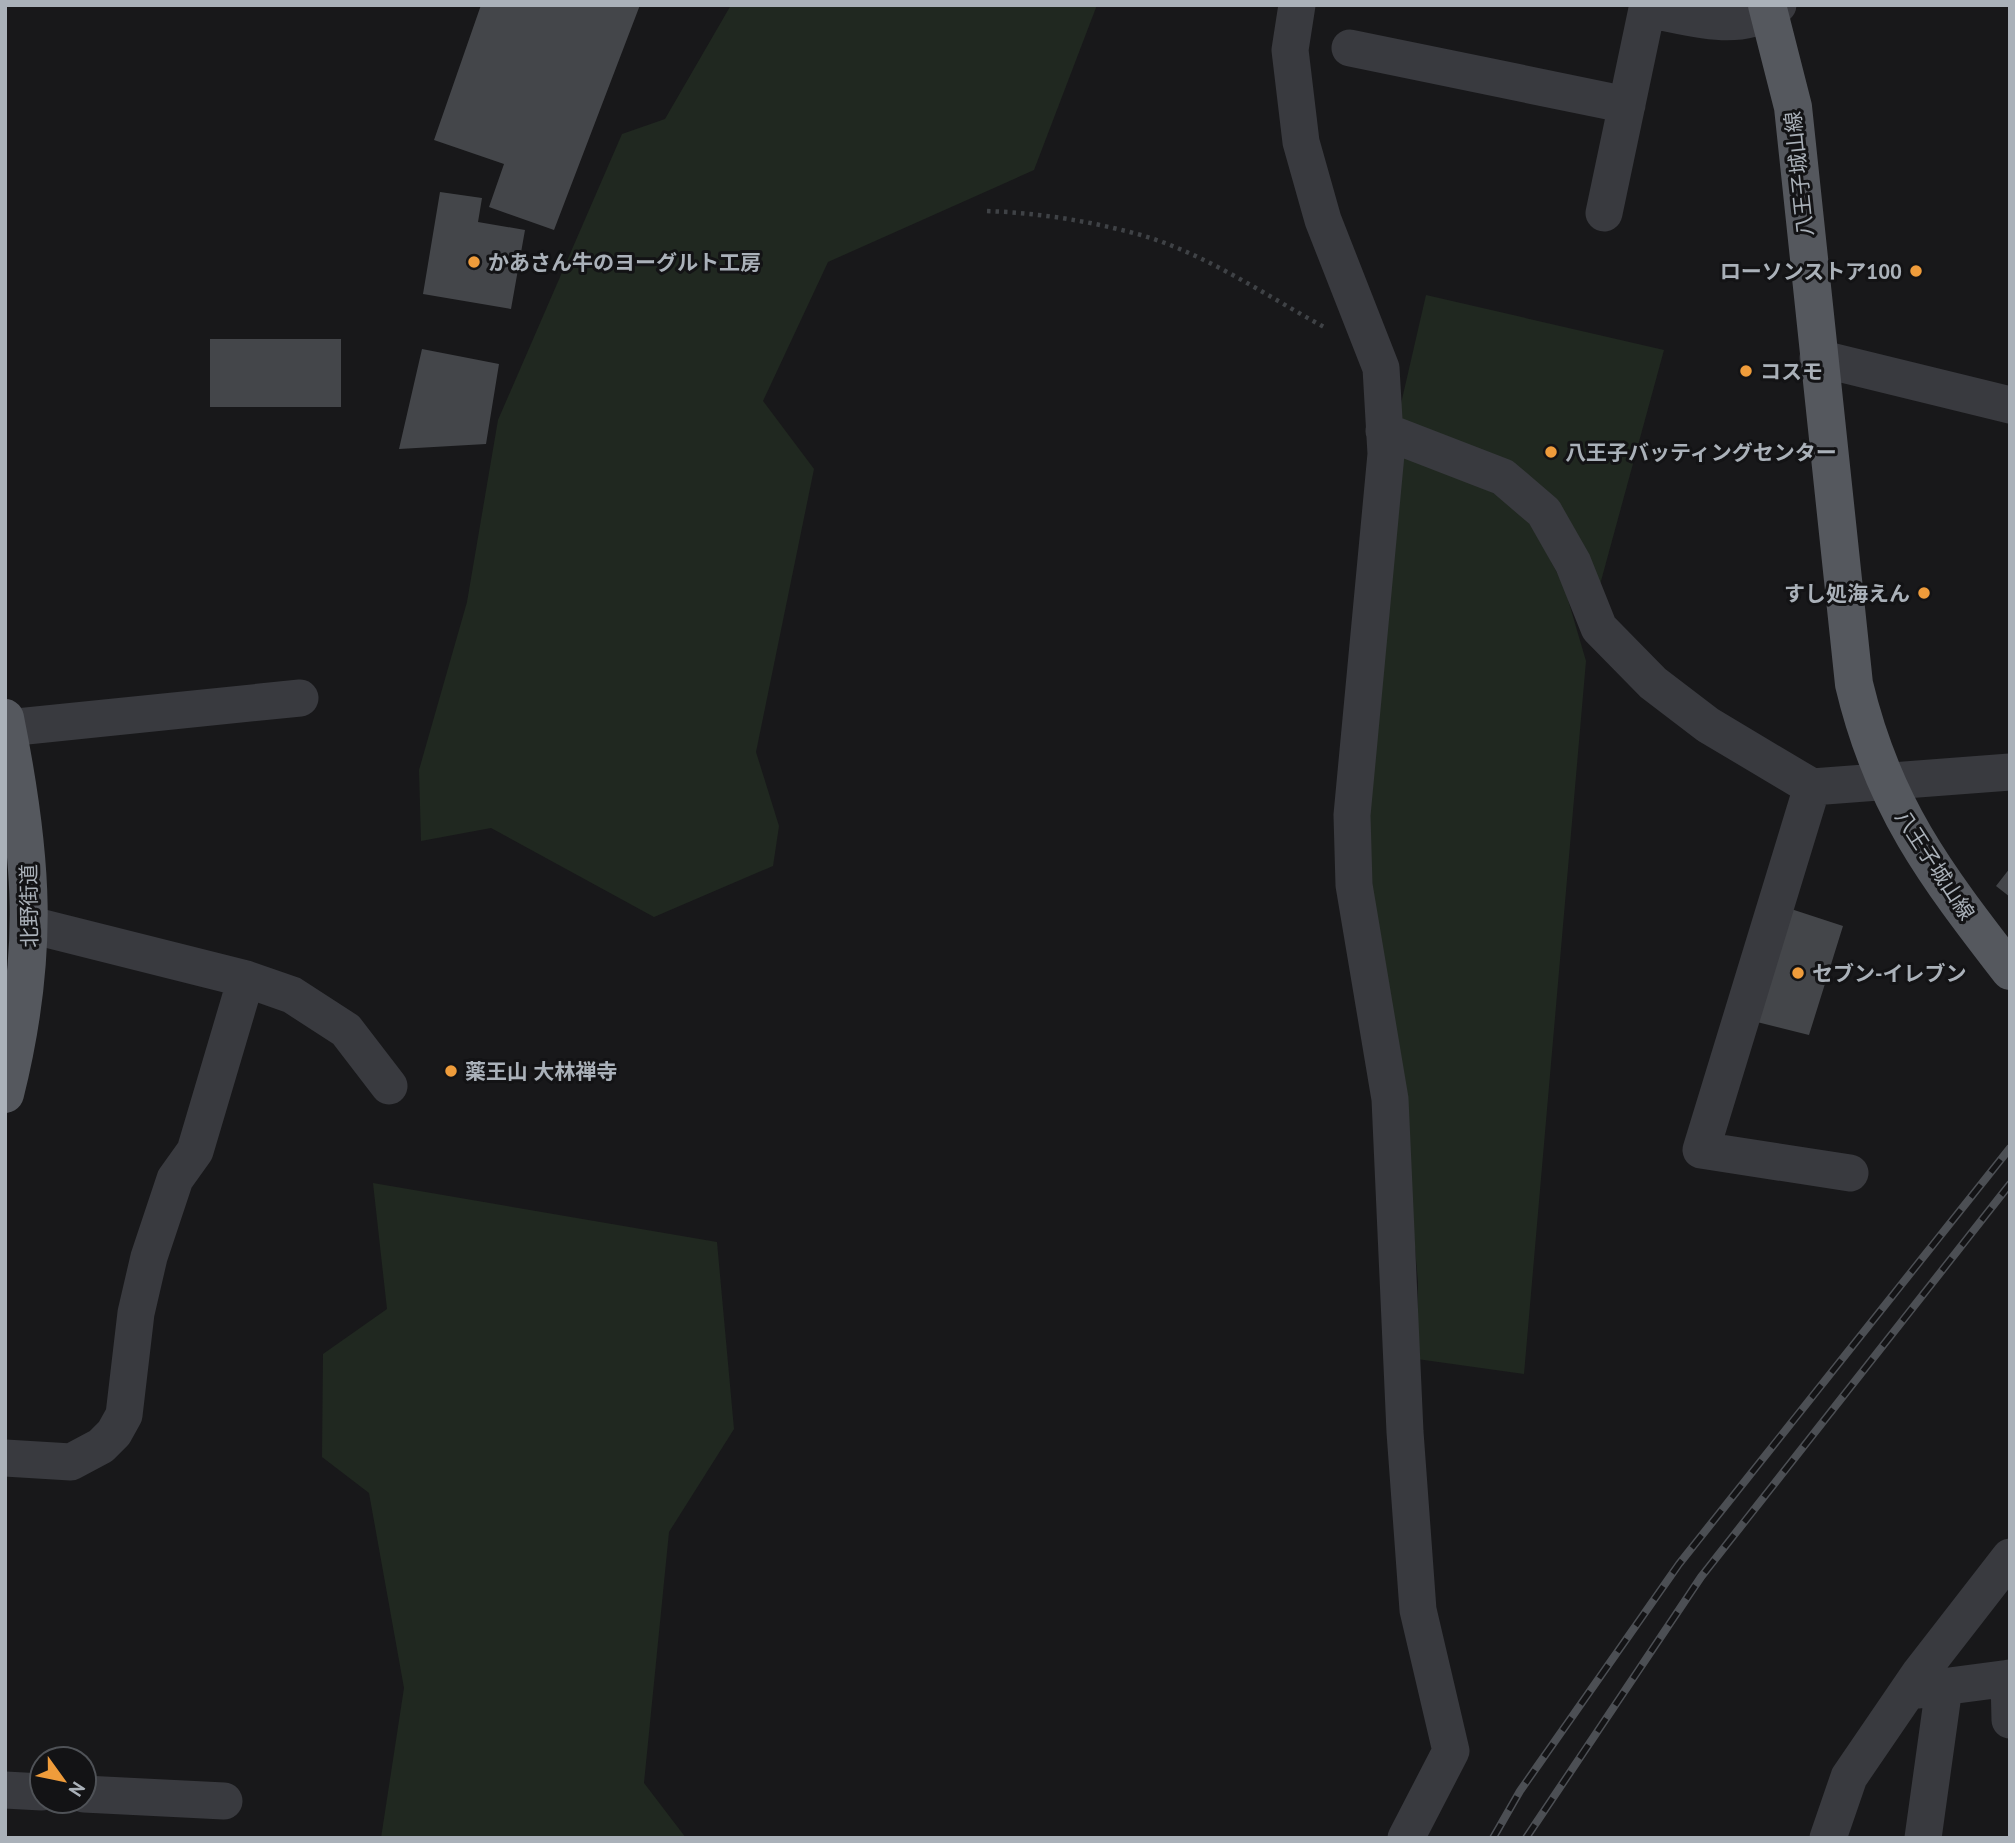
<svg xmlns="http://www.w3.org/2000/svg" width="2015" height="1843" viewBox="0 0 2015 1843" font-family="'PT Sans','Noto Sans JP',sans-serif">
<rect width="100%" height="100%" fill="#18181a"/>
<path fill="#202820" d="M 731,5 L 1097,5 L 1034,170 L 828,262 L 763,401 L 814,469 L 756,752 L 779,826 L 773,866 L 654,917 L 491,828 L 421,841 L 419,770 L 467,602 L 498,420 L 622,134 L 665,119 Z
M 1426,295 L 1664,350 L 1598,592 L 1574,529 L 1397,421 Z
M 1390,441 L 1523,508 L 1564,586 L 1586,661 L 1524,1374 L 1417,1359 L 1418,1282 L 1401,1087 L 1364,887 Z
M 373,1183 L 717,1242 L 734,1429 L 669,1532 L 644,1783 L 686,1838 L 381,1838 L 404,1688 L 369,1493 L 322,1457 L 323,1354 L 387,1309 Z"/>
<path fill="#44464a" d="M 481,5 L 640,5 L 554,230 L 489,207 L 504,164 L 434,140 Z
M 440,192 L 482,198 L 478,222 L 525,230 L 511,309 L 423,294 Z
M 210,339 L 341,339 L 341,407 L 210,407 Z
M 422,349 L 499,364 L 486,444 L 399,449 Z
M 2010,868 L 2010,897 L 1996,886 Z
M 1788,908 L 1843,926 L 1809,1035 L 1753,1021 Z"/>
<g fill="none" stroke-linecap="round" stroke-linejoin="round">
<path stroke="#3f4246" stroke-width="4.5" stroke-dasharray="3.5 5" stroke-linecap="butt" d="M 987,211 C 1039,213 1090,221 1141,235 C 1206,254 1265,295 1324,327"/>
<path stroke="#393a3f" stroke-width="37" d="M 1297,5 L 1290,50 L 1301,142 L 1323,220 L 1381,368 L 1386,454 L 1352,815 L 1354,885 L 1390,1099 L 1405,1432 L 1418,1610 L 1451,1751 L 1406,1838
M 1350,48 L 1627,105
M 1604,213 L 1647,9 C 1688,16 1743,36 1778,5
M 1818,358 L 2010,405
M 1384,431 L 1503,477 L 1544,512 L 1573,563 L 1599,628 L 1653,683 L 1708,725 L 1812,787 L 2010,772
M 7,728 L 300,698
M 1812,787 L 1701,1150 L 1850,1173
M 31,925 L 246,979 L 292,995 L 346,1030 L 389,1086
M 5,1458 L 71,1462 L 101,1446 L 114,1433 L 124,1415 L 136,1313 L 149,1257 L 175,1179 L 195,1151 L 246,979
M 2009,1678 L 2010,1720
M 1919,1690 L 2010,1678
M 5,1790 L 42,1792
M 84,1794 L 224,1801
M 1828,1838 L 1849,1777 L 1920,1673 L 2010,1557
M 1923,1838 L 1944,1687"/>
<path stroke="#55585e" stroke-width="38" d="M 1767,5 L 1793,107 L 1854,684 C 1883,806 1935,874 2010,971
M 5,718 C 33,857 40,954 5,1094"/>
<defs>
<path id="rail" d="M 1493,1838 L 1520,1791 L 1679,1564 L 2010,1148
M 1526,1838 L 1701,1577 L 2010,1184"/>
</defs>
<use href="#rail" stroke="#4c4f54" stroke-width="8"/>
<use href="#rail" stroke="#131315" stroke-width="5" stroke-dasharray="16" stroke-linecap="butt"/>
</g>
<g fill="#ef9c3b" stroke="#131315" stroke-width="2.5">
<circle cx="474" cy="262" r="7"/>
<circle cx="1916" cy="271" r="7"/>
<circle cx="1746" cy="371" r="7"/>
<circle cx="1551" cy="452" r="7"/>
<circle cx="1924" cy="593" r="7"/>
<circle cx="1798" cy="973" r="7"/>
<circle cx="451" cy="1071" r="7"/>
</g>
<g text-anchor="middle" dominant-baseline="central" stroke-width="6" stroke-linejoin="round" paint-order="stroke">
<g font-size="21" fill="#aab1b9" stroke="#131315">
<text transform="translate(1799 174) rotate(-96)">八王子城山線</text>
<text transform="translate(1935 865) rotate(57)">八王子城山線</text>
<text transform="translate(29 906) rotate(-91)">北野街道</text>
</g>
<g font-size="21" font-weight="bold" fill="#aab1b9" stroke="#131315" text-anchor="start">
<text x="488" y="262">かあさん牛のヨーグルト工房</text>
<text x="1902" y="271" text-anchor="end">ローソンストア100</text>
<text x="1760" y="371">コスモ</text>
<text x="1565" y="452">八王子バッティングセンター</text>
<text x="1910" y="593" text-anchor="end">すし処海えん</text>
<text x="1812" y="973">セブン-イレブン</text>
<text x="465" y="1071">薬王山 大林禅寺</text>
</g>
</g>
<rect width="2015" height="1843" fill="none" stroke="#aab1b9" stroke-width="14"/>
<g transform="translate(63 1780) rotate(123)"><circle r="33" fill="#131315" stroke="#4f5257" stroke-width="2"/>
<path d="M0-5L12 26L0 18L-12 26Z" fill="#ef9c3b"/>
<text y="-10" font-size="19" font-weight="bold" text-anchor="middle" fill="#aab1b9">N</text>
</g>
</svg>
